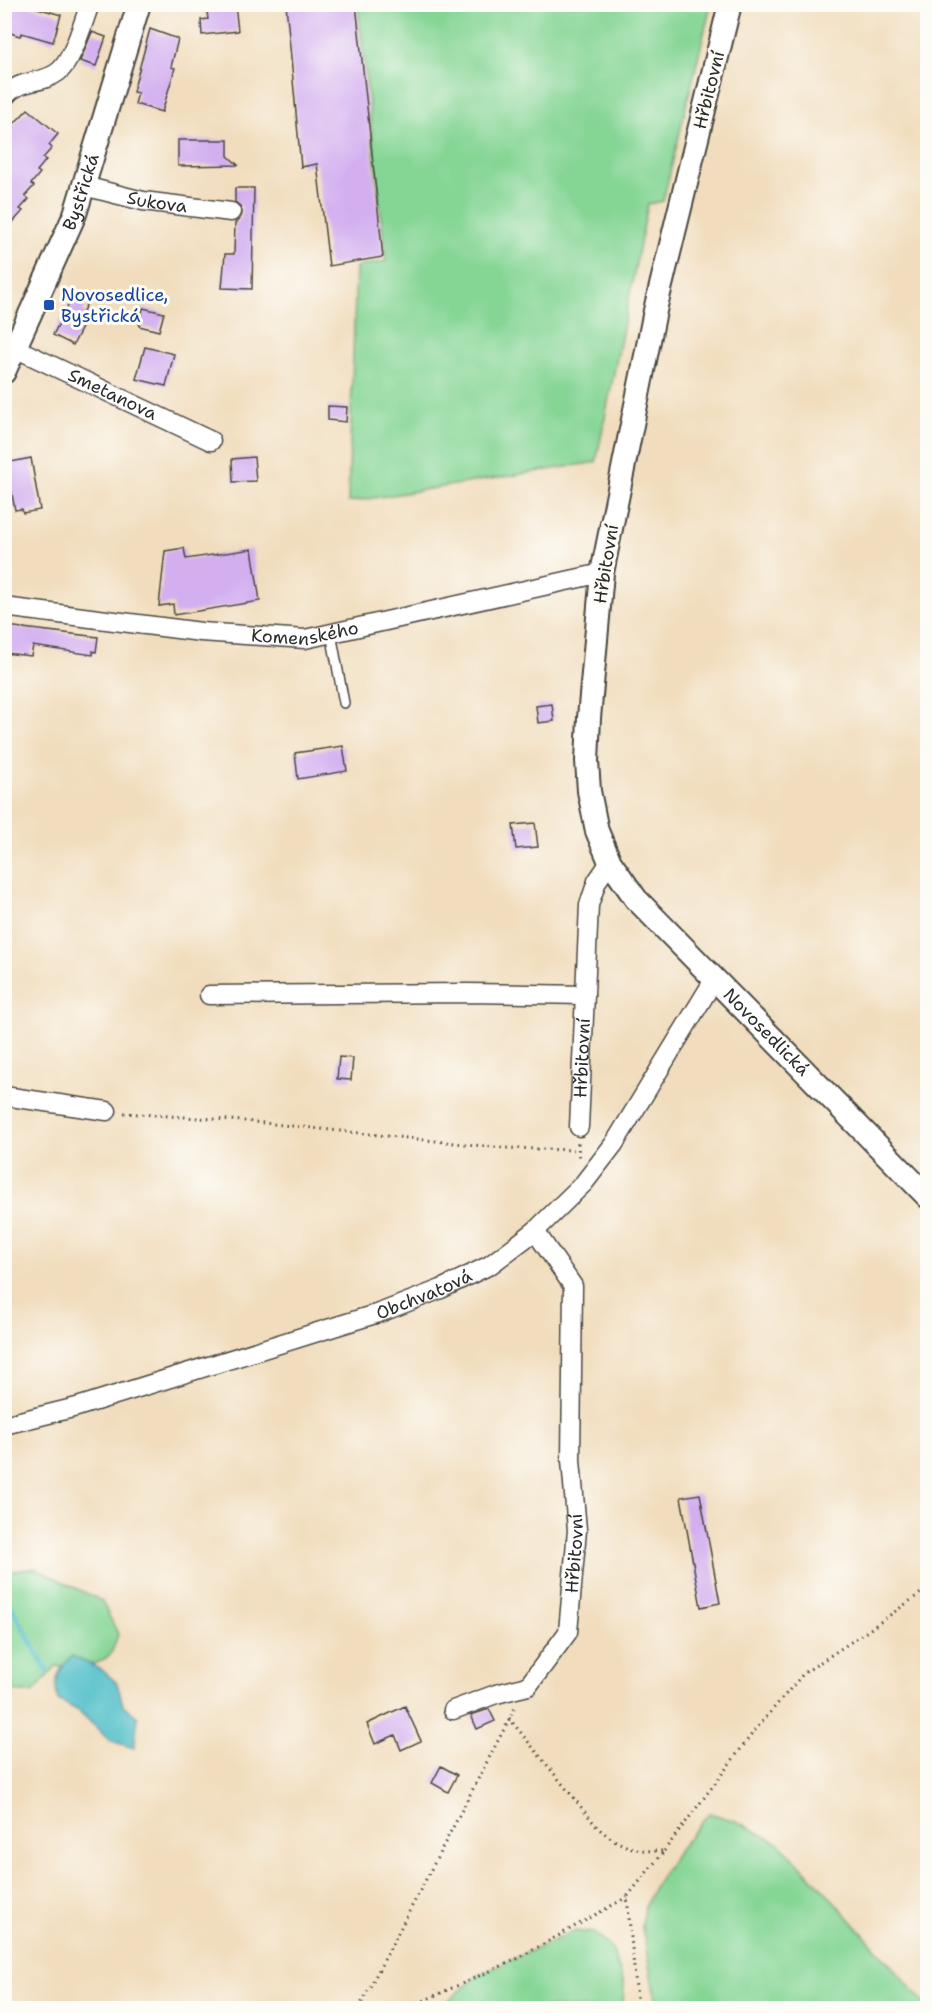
<svg xmlns="http://www.w3.org/2000/svg" width="932" height="2013" viewBox="0 0 932 2013" font-family="'Shantell Sans',sans-serif">
<rect width="100%" height="100%" fill="#fdfcf7"/>
<filter id="ink" filterUnits="userSpaceOnUse"><feTurbulence type="fractalNoise" baseFrequency=".0167" numOctaves="2"/><feDisplacementMap in="SourceGraphic" scale="12" xChannelSelector="R" yChannelSelector="G"/><feConvolveMatrix kernelMatrix="1 2 1 2 8 2 1 2 1" color-interpolation-filters="sRGB"/></filter>
<filter id="wash" filterUnits="userSpaceOnUse"><feTurbulence type="fractalNoise" baseFrequency=".008" numOctaves="4" result="noise"/><feDisplacementMap in="SourceGraphic" scale="24" xChannelSelector="R" yChannelSelector="G"/><feGaussianBlur stdDeviation="1.35" result="paint"/><feColorMatrix in="noise" values="0 0 0 0 0 0 0 0 0 0 0 0 0 0 0 0 0 1.4 0 .05"/><feComposite in="paint" operator="in"/></filter>
<g filter="url(#wash)">
<rect width="100%" height="100%" fill="#f1ddbd"/>
<path fill="#85d595" stroke="#588060" stroke-width="1.5" d="M 358,5 L 711,5 L 663,201 L 648,204 L 596,462 L 348,502 L 356,267 L 386,261 Z
M 35,1568 L 102,1601 L 118,1634 C 116,1640 114,1648 111,1653 C 100,1667 72,1669 56,1666 L 33,1693 L 14,1691 L 5,1686 L 5,1572 Z
M 709,1813 L 736,1821 L 780,1844 L 826,1892 L 927,2006 L 927,2008 L 657,2008 L 642,1927 L 645,1907 L 655,1885 L 680,1848 Z
M 574,1931 L 595,1933 L 612,1949 L 624,1983 L 623,2008 L 430,2008 L 449,2000 L 479,1975 Z"/>
<path fill="#52c0ca" stroke="#3e767a" stroke-width="1.5" d="M 72,1656 L 102,1670 L 117,1683 L 123,1705 L 138,1717 L 134,1748 L 109,1740 L 79,1711 L 58,1700 C 53,1680 58,1670 72,1656 Z"/>
<g fill="none" stroke-linecap="round" stroke-linejoin="round">
<path stroke="#52c0ca" stroke-width="5" d="M 4,1594 L 47,1671"/>
</g>
<g id="blocks">
<path fill="#d3aff0" d="M 11,4 L 24,4 L 61,15 L 53,42 L 22,33 L 20,36 L 7,32 L 8,27 L 5,26 Z
M 206,4 L 235,4 L 238,31 L 202,35 L 201,20 L 208,19 Z
M 286,4 L 356,4 L 383,257 L 329,266 L 317,164 L 301,167 Z
M 150,29 L 178,39 L 171,67 L 175,68 L 162,112 L 135,104 L 138,93 L 133,92 Z
M 92,32 L 106,37 L 96,66 L 80,61 Z
M 28,109 L 58,134 L 49,145 L 52,148 L 43,158 L 46,160 L 37,171 L 40,173 L 31,184 L 34,186 L 25,196 L 29,199 L 20,209 L 23,211 L 4,232 L 4,134 Z
M 178,140 L 228,140 L 228,156 L 238,165 L 178,166 Z
M 235,188 L 254,188 L 252,289 L 222,288 L 225,254 L 234,254 L 235,223 L 240,219 L 242,214 L 241,207 L 235,202 Z
M 74,294 L 88,301 L 83,311 L 89,314 L 73,345 L 53,335 Z
M 143,308 L 164,313 L 159,331 L 139,326 Z
M 145,347 L 174,354 L 166,386 L 136,379 Z
M 328,406 L 347,407 L 346,422 L 328,420 Z
M 254,457 L 256,481 L 233,482 L 232,459 Z
M 31,458 L 40,510 L 23,513 L 22,509 L 15,510 L 6,463 Z
M 184,548 L 186,559 L 252,549 L 260,601 L 174,615 L 173,604 L 159,606 L 165,551 Z
M 6,626 L 98,637 L 96,652 L 93,651 L 93,655 L 33,646 L 31,656 L 4,653 Z
M 552,704 L 554,721 L 538,723 L 536,706 Z
M 343,746 L 347,771 L 298,779 L 295,753 Z
M 535,823 L 538,847 L 516,849 L 513,825 Z
M 339,1057 L 353,1058 L 351,1080 L 337,1079 Z
M 700,1494 L 720,1603 L 701,1607 L 681,1497 Z
M 405,1706 L 421,1741 L 401,1750 L 395,1735 L 375,1744 L 367,1724 Z
M 489,1709 L 495,1721 L 477,1729 L 471,1715 Z
M 441,1766 L 457,1775 L 448,1792 L 432,1783 Z"/>
</g>
</g>
<g filter="url(#ink)">
<use href="#blocks" fill-opacity="0" stroke="#494641" stroke-width="1.5"/>
<g fill="none" stroke-linecap="round" stroke-linejoin="round">
<defs>
<path id="service" d="M 331,633 L 344,703"/>
<g id="minor">
<path d="M 4,98 C 18,78 41,85 58,72 C 73,61 83,22 90,4"/>
<path id="s1" d="M 84,186 L 143,201 L 231,212"/>
<path id="s2" d="M 15,348 L 211,441"/>
<path id="s3" d="M 4,607 L 201,632 L 305,639 L 602,573"/>
<path d="M 209,995 L 468,993 L 585,995"/>
<path d="M 4,1096 L 107,1111"/>
<path id="s4" d="M 579,1127 L 589,905 L 597,881 L 610,862"/>
<path id="s5" d="M 4,1425 L 77,1407 L 382,1312 L 441,1289 L 490,1265 L 535,1231 L 584,1183 L 614,1144 L 714,980"/>
<path id="s6" d="M 453,1710 L 496,1694 L 528,1686 L 568,1632 L 577,1530 L 571,1460 L 573,1286 L 535,1231"/>
</g>
<g id="tertiary">
<path id="s7" d="M 730,4 L 656,306 L 602,573 L 589,718 L 587,761 L 589,791 L 597,831 L 610,862 L 636,899 L 928,1197"/>
<path id="s8" d="M 4,372 L 75,214 L 139,4"/>
</g>
</defs>
<use href="#service" stroke="#494641" stroke-width="12"/>
<use href="#minor" stroke="#494641" stroke-width="21"/>
<use href="#tertiary" stroke="#494641" stroke-width="26"/>
<path stroke="#494641" stroke-width="3" stroke-dasharray="1.5 4.5" stroke-linecap="butt" d="M 124,1113 L 244,1121 L 503,1148 L 577,1150
M 578,1143 L 579,1160
M 509,1718 L 598,1828 C 619,1846 635,1852 664,1851 L 627,1897 L 638,2008
M 664,1851 L 755,1730 L 804,1673 L 869,1630 L 928,1588
M 359,2008 L 515,1708
M 407,2008 L 515,1960 L 627,1897"/>
<use href="#service" stroke="#fff" stroke-width="9"/>
<use href="#minor" stroke="#fff" stroke-width="18"/>
<use href="#tertiary" stroke="#fff" stroke-width="22"/>
</g>
</g>
<rect fill="#1a4fb4" stroke="#fdfcf7" stroke-width="2" x="43" y="299" width="12" height="12" rx="3"/>
<g text-anchor="middle" dominant-baseline="central" stroke-width="6" stroke-linejoin="round" paint-order="stroke">
<g font-size="18" fill="#2b2b2b" stroke="#fdfcf7">
<text transform="translate(709 90) rotate(-76)">Hřbitovní</text>
<text stroke="none"><textPath href="#s8" startOffset="196">Bystřická</textPath></text>
<text stroke="none"><textPath href="#s1" startOffset="75">Sukova</textPath></text>
<text stroke="none"><textPath href="#s2" startOffset="108">Smetanova</textPath></text>
<text transform="translate(606 564) rotate(-81)">Hřbitovní</text>
<text stroke="none"><textPath href="#s3" startOffset="303">Komenského</textPath></text>
<text stroke="none"><textPath href="#s7" startOffset="1108">Novosedlická</textPath></text>
<text stroke="none"><textPath href="#s4" startOffset="69">Hřbitovní</textPath></text>
<text stroke="none"><textPath href="#s5" startOffset="440">Obchvatová</textPath></text>
<text stroke="none"><textPath href="#s6" startOffset="225">Hřbitovní</textPath></text>
</g>
<g font-size="18" fill="#164399" stroke="#fdfcf7" text-anchor="start">
<text x="61" y="295">Novosedlice,<tspan x="61" dy="21">Bystřická</tspan></text>
</g>
</g>
<rect width="932" height="2013" fill="none" stroke="#fdfcf7" stroke-width="24"/>
</svg>
